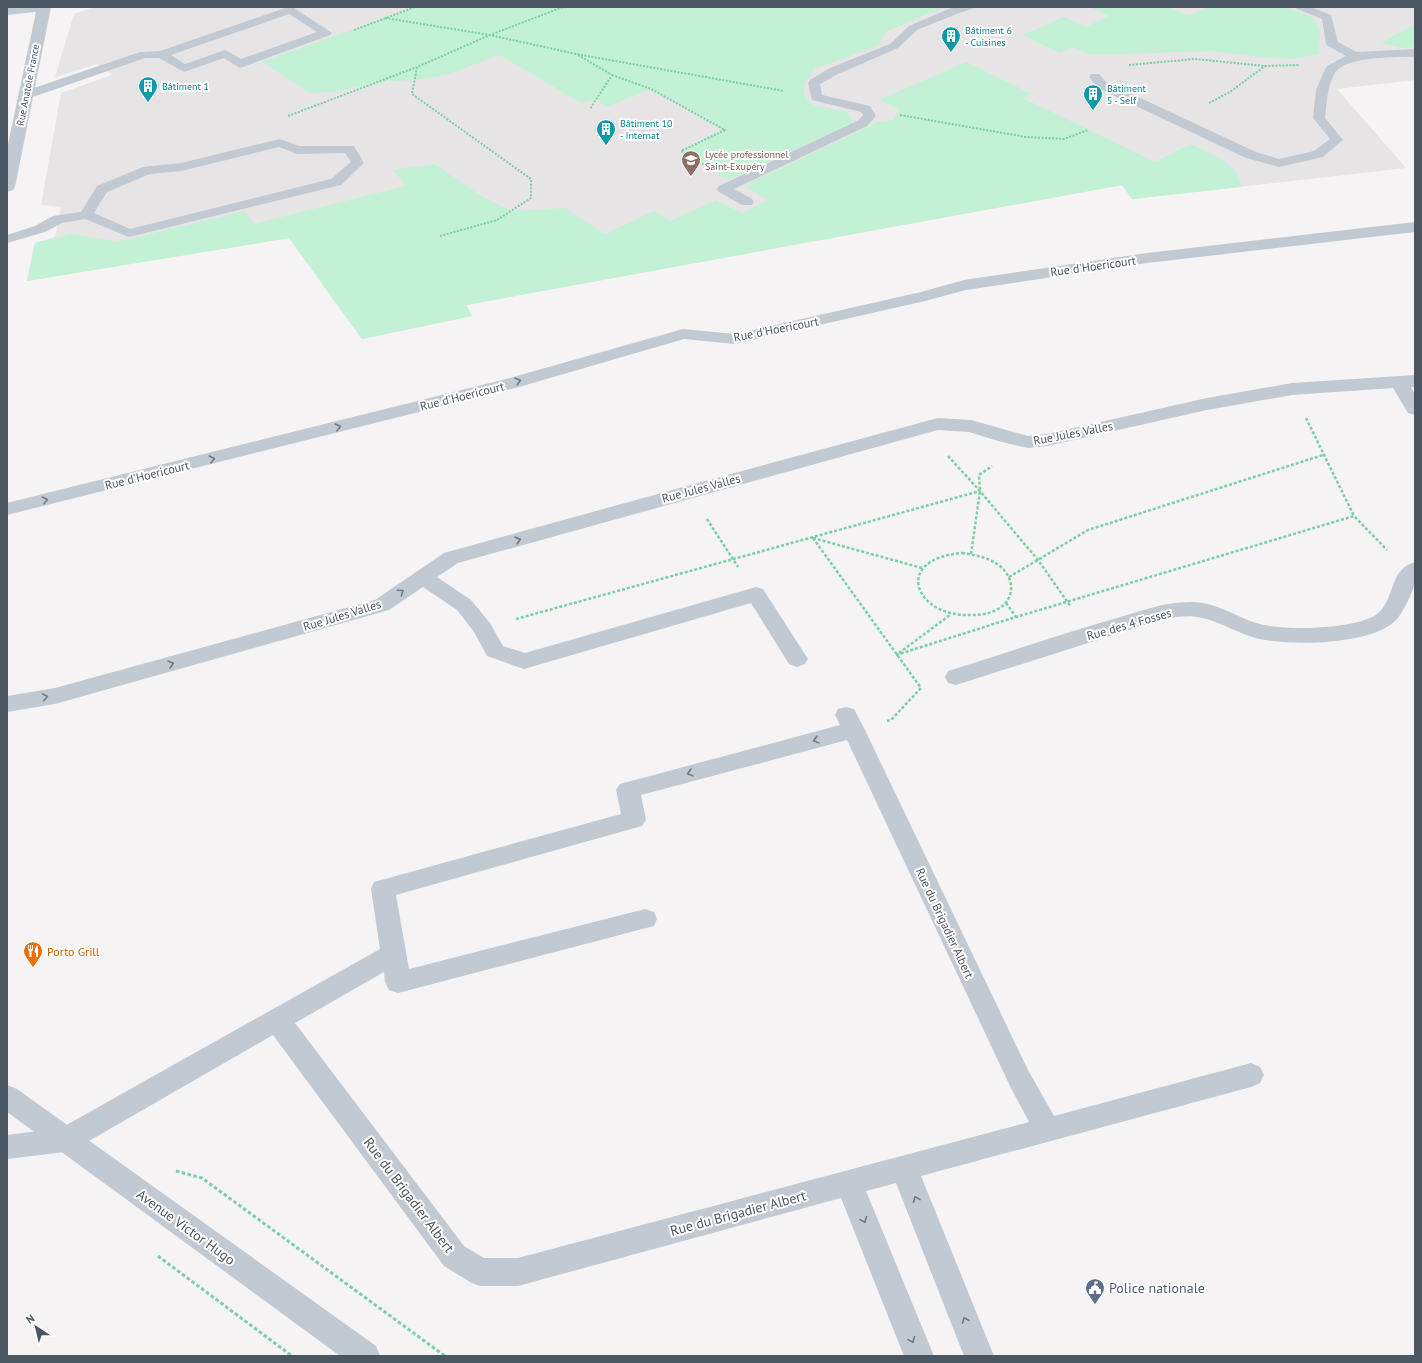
<svg xmlns="http://www.w3.org/2000/svg" width="1422" height="1363" viewBox="0 0 1422 1363" font-family="'PT Sans',sans-serif">
<rect width="100%" height="100%" fill="#f5f3f3"/>
<path fill="#e6e4e5" d="M 94,7 L 1415,7 L 1415,80 L 1337,89 L 1406,168 L 1132,199 L 1122,185 L 466,305 L 472,316 L 362,339 L 289,238 L 27,281 L 35,243 L 55,237 L 61,207 L 41,205 L 61,93 L 112,75 L 97,64 L 55,77 L 74,14 Z"/>
<path fill="#c3f1d5" d="M 417,7 L 944,7 L 887,31 L 878,45 L 815,69 L 804,84 L 804,95 L 813,105 L 848,112 L 853,123 L 728,180 L 681,151 L 724,129 L 651,89 L 606,107 L 596,99 L 581,103 L 500,55 L 446,75 L 415,80 L 378,82 L 333,92 L 310,93 L 262,62 Z
M 1090,7 L 1168,7 L 1189,16 L 1208,7 L 1284,7 L 1312,17 L 1320,30 L 1319,54 L 1294,59 L 1257,57 L 1213,51 L 1092,55 L 1073,47 L 1060,53 L 1023,35 L 1064,17 L 1086,27 L 1109,16 Z
M 1415,24 L 1415,47 L 1402,48 L 1381,43 Z
M 966,62 L 1032,94 L 1023,98 L 1155,162 L 1190,144 C 1209,153 1239,162 1241,187 L 1132,199 L 1122,185 L 466,305 L 472,316 L 362,339 L 289,238 L 27,281 L 35,243 L 72,234 L 117,242 L 245,211 L 254,224 L 406,186 L 393,170 L 435,164 L 478,194 L 511,211 L 565,208 L 605,234 L 654,211 L 671,221 L 716,200 L 742,213 L 768,200 L 744,186 L 878,122 L 893,120 L 900,109 L 879,100 Z"/>
<g fill="none" stroke-linecap="round" stroke-linejoin="round">
<path stroke="#7ad0a6" stroke-width="2" stroke-dasharray="2 1.5" stroke-linecap="butt" d="M 385,18 L 490,35 L 576,54 L 784,91
M 354,30 L 415,7
M 578,55 L 612,75 L 590,109
M 1129,65 L 1195,59 L 1265,66 L 1300,65
M 612,75 L 651,89 L 725,130 L 681,151 L 706,166
M 1209,103 L 1230,92 L 1265,66
M 900,115 L 1026,137 L 1064,139 L 1088,130
M 288,116 L 417,67
M 440,236 L 497,220 L 531,198 L 531,179 L 412,94 L 417,67 L 490,35 L 563,7"/>
<path stroke="#7ad0a6" stroke-width="2.5" stroke-dasharray="3 2" stroke-linecap="butt" d="M 1306,418 L 1354,516
M 948,456 L 980,491 L 1038,560 L 1071,607
M 707,519 L 738,567
M 813,538 L 921,688 L 891,720 L 887,721
M 813,538 L 922,568
M 962,553 C 974,555 987,557 997,564 C 1015,576 1017,600 996,610 C 989,614 980,615 972,615 C 915,618 891,559 962,553 Z
M 971,554 L 980,491 L 979,475 L 992,466
M 1009,577 L 1088,530 L 1323,455
M 1006,603 L 1016,617
M 516,619 L 980,491
M 899,653 L 950,615
M 896,655 L 1016,617 L 1354,516 L 1387,550"/>
<path stroke="#7ad0a6" stroke-width="3" stroke-dasharray="3.5 2.5" stroke-linecap="butt" d="M 176,1171 L 202,1178 L 445,1356
M 158,1256 L 292,1356"/>
<path fill="#c1cad2" fill-rule="evenodd" d="M 288,7 L 294,8 L 332,33 L 330,35 L 240,68 L 224,58 L 184,72 L 159,58 L 145,58 L 30,98 L 22,98 L 20,95 L 22,92 L 140,52 L 160,51 ZM 289,14 L 317,32 L 241,59 L 225,50 L 185,64 L 171,55 Z
M 974,7 L 972,9 L 959,13 L 917,30 L 898,48 L 838,74 L 820,84 L 822,95 L 870,106 L 876,116 L 867,126 L 734,189 L 752,199 L 754,202 L 752,205 L 742,205 L 719,192 L 717,189 L 719,186 L 859,120 L 863,115 L 861,112 L 812,100 L 808,83 L 810,80 L 830,68 L 890,44 L 909,26 L 951,8 Z
M 1295,7 L 1311,7 L 1331,15 L 1338,42 L 1357,52 L 1415,49 L 1415,57 C 1397,57 1345,56 1335,73 C 1327,87 1327,102 1325,118 L 1343,140 L 1323,157 L 1279,167 L 1246,158 L 1098,88 L 1089,77 L 1091,74 L 1099,74 L 1106,82 L 1256,152 L 1279,159 L 1314,151 L 1330,139 L 1313,118 L 1316,90 L 1325,69 L 1327,66 L 1346,56 L 1328,46 L 1326,44 L 1322,19 L 1297,9 Z
M 280,139 L 299,146 L 354,146 L 364,163 L 341,185 L 129,237 L 85,219 L 62,223 L 45,232 L 7,243 L 7,235 L 35,226 L 53,216 L 81,212 L 97,186 L 143,167 L 181,163 ZM 279,147 L 297,154 L 345,153 L 351,162 L 331,179 L 130,229 L 94,213 L 107,192 L 150,174 L 181,171 Z"/>
<path fill="#c1cad2" fill-rule="evenodd" d="M 7,7 L 51,7 L 49,10 L 44,11 L 7,15 Z
M 1415,222 L 1415,232 L 1147,263 L 966,290 L 925,301 L 735,344 L 684,339 L 519,387 L 7,515 L 7,503 L 506,379 L 683,329 L 735,334 L 921,292 L 964,280 L 1147,253 Z
M 1415,375 L 1415,387 L 1411,387 L 1415,394 L 1415,415 L 1408,413 L 1393,388 L 1292,395 L 1207,410 L 1047,446 L 1028,448 L 998,441 L 969,432 L 938,430 L 458,563 L 437,577 L 471,600 L 490,623 L 503,646 L 525,653 L 756,587 L 763,589 L 808,659 L 805,664 L 797,667 L 789,664 L 751,603 L 524,669 L 487,656 L 474,632 L 457,610 L 423,587 L 389,610 L 55,704 L 7,712 L 7,696 L 55,688 L 375,600 L 444,553 L 683,487 L 938,418 L 971,420 L 1028,436 L 1047,434 L 1207,398 L 1292,383 Z
M 1415,562 C 1415,569 1416,577 1415,583 C 1412,593 1403,614 1395,621 C 1370,645 1292,646 1259,639 C 1239,634 1221,622 1202,618 C 1187,614 1169,618 1154,622 L 956,685 L 948,683 L 945,677 L 948,671 C 1002,654 1056,636 1110,620 C 1136,613 1162,602 1190,602 C 1212,601 1232,614 1253,622 C 1278,631 1332,629 1358,622 C 1366,620 1377,616 1382,609 C 1395,592 1391,569 1415,562 Z
M 846,707 L 854,709 L 865,730 L 1028,1070 L 1054,1116 L 1251,1063 L 1260,1067 L 1264,1075 L 1260,1083 L 1251,1087 L 921,1176 L 994,1356 L 964,1356 L 896,1183 L 866,1191 L 934,1356 L 904,1356 L 841,1198 L 518,1286 L 480,1286 L 470,1282 L 444,1266 L 273,1035 L 75,1149 L 65,1152 L 7,1159 L 7,1135 L 61,1128 L 380,949 L 371,889 L 374,882 L 621,814 L 616,790 L 620,784 L 840,725 L 835,715 L 838,709 ZM 847,740 L 1010,1086 L 1029,1122 L 518,1258 L 484,1258 L 464,1246 L 295,1023 L 384,972 L 385,982 L 389,990 L 398,993 L 654,926 L 657,919 L 654,912 L 645,909 L 409,969 L 396,895 L 642,826 L 646,820 L 641,795 Z"/>
<path fill="#c1cad2" fill-rule="evenodd" d="M 37,7 L 51,7 L 15,187 L 13,190 L 7,192 L 7,149 Z
M 7,1085 L 17,1089 L 376,1346 L 380,1356 L 340,1356 L 7,1112 Z"/>
</g>
<defs><path id="oneway-chevron" d="M-2-3.5L2.5 0L-2 3.5" fill="none" stroke-width="1.6" stroke-linecap="round" stroke-linejoin="round"/></defs>
<g stroke="#6e7983">
<use href="#oneway-chevron" transform="translate(518 381) rotate(-16)"/>
<use href="#oneway-chevron" transform="translate(338 427) rotate(-14)"/>
<use href="#oneway-chevron" transform="translate(212 459) rotate(-14)"/>
<use href="#oneway-chevron" transform="translate(45 500) rotate(-14)"/>
<use href="#oneway-chevron" transform="translate(518 540) rotate(-16)"/>
<use href="#oneway-chevron" transform="translate(401 592) rotate(-34)"/>
<use href="#oneway-chevron" transform="translate(171 664) rotate(-16)"/>
<use href="#oneway-chevron" transform="translate(45 697) rotate(-10)"/>
<use href="#oneway-chevron" transform="translate(816 740) rotate(165)"/>
<use href="#oneway-chevron" transform="translate(690 773) rotate(165)"/>
<use href="#oneway-chevron" transform="translate(916 1199) rotate(-112)"/>
<use href="#oneway-chevron" transform="translate(864 1220) rotate(68)"/>
<use href="#oneway-chevron" transform="translate(965 1320) rotate(-112)"/>
<use href="#oneway-chevron" transform="translate(912 1340) rotate(68)"/>
</g>
<defs>
<symbol id="building-pin" viewBox="-11 -11 22 30"><path d="M0 17L-7.5 6A9.5 9.5 0 1 1 7.5 6Z" fill="#0f9aa8" stroke="#fff"/><path d="M-4-6H4V6H1V3H-1V6H-4ZM-2.5-4.3h1.7v1.8h-1.7ZM.8-4.3h1.7v1.8H.8ZM-2.5-1h1.7V.8h-1.7ZM.8-1h1.7V.8H.8Z" fill="#fff"/></symbol>
<symbol id="school-pin" viewBox="-11 -11 22 30"><path d="M0 17L-7.5 6A9.5 9.5 0 1 1 7.5 6Z" fill="#8d6e63" stroke="#fff"/><path d="M0-5L7-2L0 1L-7-2ZM-4 1L0 2.5L4 1V4Q0 6-4 4Z" fill="#fff"/></symbol>
<symbol id="restaurant-pin" viewBox="-11 -11 22 30"><path d="M0 17L-7.5 6A9.5 9.5 0 1 1 7.5 6Z" fill="#e8710a" stroke="#fff"/><path d="M-5-6h1v4h1v-4h1v4h1v-4h1v5L-1.5 .5V6h-2V.5L-5-1ZM5-6V6H3V1.5H1.5Q1.5-4 5-6Z" fill="#fff"/></symbol>
<symbol id="civic-pin" viewBox="-11 -11 22 30"><path d="M0 17L-7.5 6A9.5 9.5 0 1 1 7.5 6Z" fill="#5c6f8a" stroke="#fff"/><path d="M-.6-6.5H3V-4.5H.6V-3L4-1V1h2V6H-6V1h2V-1L-.6-3ZM-1.2 2.5V6h2.4V2.5Z" fill="#fff"/></symbol>
</defs>
<g fill-rule="evenodd">
<use href="#building-pin" x="940" y="25" width="22" height="30"/>
<use href="#building-pin" x="137" y="75" width="22" height="30"/>
<use href="#building-pin" x="1082" y="83" width="22" height="30"/>
<use href="#building-pin" x="595" y="118" width="22" height="30"/>
<use href="#school-pin" x="680" y="149" width="22" height="30"/>
<use href="#restaurant-pin" x="22" y="940" width="22" height="30"/>
<use href="#civic-pin" x="1084" y="1277" width="22" height="30"/>
</g>
<g text-anchor="middle" dominant-baseline="central" stroke-width="4" stroke-linejoin="round" paint-order="stroke">
<g font-size="10" fill="#0d838f" stroke="#fff" text-anchor="start">
<text x="965" y="30">Bâtiment 6<tspan x="965" dy="12">- Cuisines</tspan></text>
<text x="162" y="86">Bâtiment 1</text>
<text x="1107" y="88">Bâtiment<tspan x="1107" dy="12">5 - Self</tspan></text>
<text x="620" y="123">Bâtiment 10<tspan x="620" dy="12">- Internat</tspan></text>
</g>
<g font-size="10" fill="#4a5661" stroke="#fff">
<text transform="translate(28 85) rotate(-79)">Rue Anatole France</text>
</g>
<g font-size="10" fill="#785e54" stroke="#fff" text-anchor="start">
<text x="705" y="154">Lycée professionnel<tspan x="705" dy="12">Saint-Exupéry</tspan></text>
</g>
<g font-size="12" fill="#4a5661" stroke="#fff">
<text transform="translate(1093 266) rotate(-8)">Rue d'Hoericourt</text>
<text transform="translate(776 329) rotate(-11)">Rue d'Hoericourt</text>
<text transform="translate(462 396) rotate(-14)">Rue d'Hoericourt</text>
<text transform="translate(1073 433) rotate(-11)">Rue Jules Valles</text>
<text transform="translate(147 475) rotate(-14)">Rue d'Hoericourt</text>
<text transform="translate(701 488) rotate(-15)">Rue Jules Valles</text>
<text transform="translate(342 615) rotate(-17)">Rue Jules Valles</text>
<text transform="translate(1129 624) rotate(-16)">Rue des 4 Fosses</text>
<text transform="translate(945 923) rotate(65)">Rue du Brigadier Albert</text>
</g>
<g font-size="12" fill="#c56008" stroke="#fff" text-anchor="start">
<text x="47" y="951">Porto Grill</text>
</g>
<g font-size="14" fill="#4a5661" stroke="#fff">
<text transform="translate(409 1195) rotate(53)">Rue du Brigadier Albert</text>
<text transform="translate(738 1213) rotate(-15)">Rue du Brigadier Albert</text>
<text transform="translate(186 1227) rotate(36)">Avenue Victor Hugo</text>
</g>
<g font-size="14" fill="#4e5e75" stroke="#fff" text-anchor="start">
<text x="1109" y="1288">Police nationale</text>
</g>
</g>
<rect width="1422" height="1363" fill="none" stroke="#4a5661" stroke-width="16"/>
<g transform="translate(36 1327) rotate(325)" stroke="#ffffff" stroke-width="3" paint-order="stroke">
<path d="M0-3L7 15L0 10L-7 15Z" fill="#4a5661"/>
<text y="-6" font-size="11" font-weight="bold" text-anchor="middle" fill="#4a5661">N</text>
</g>
</svg>
